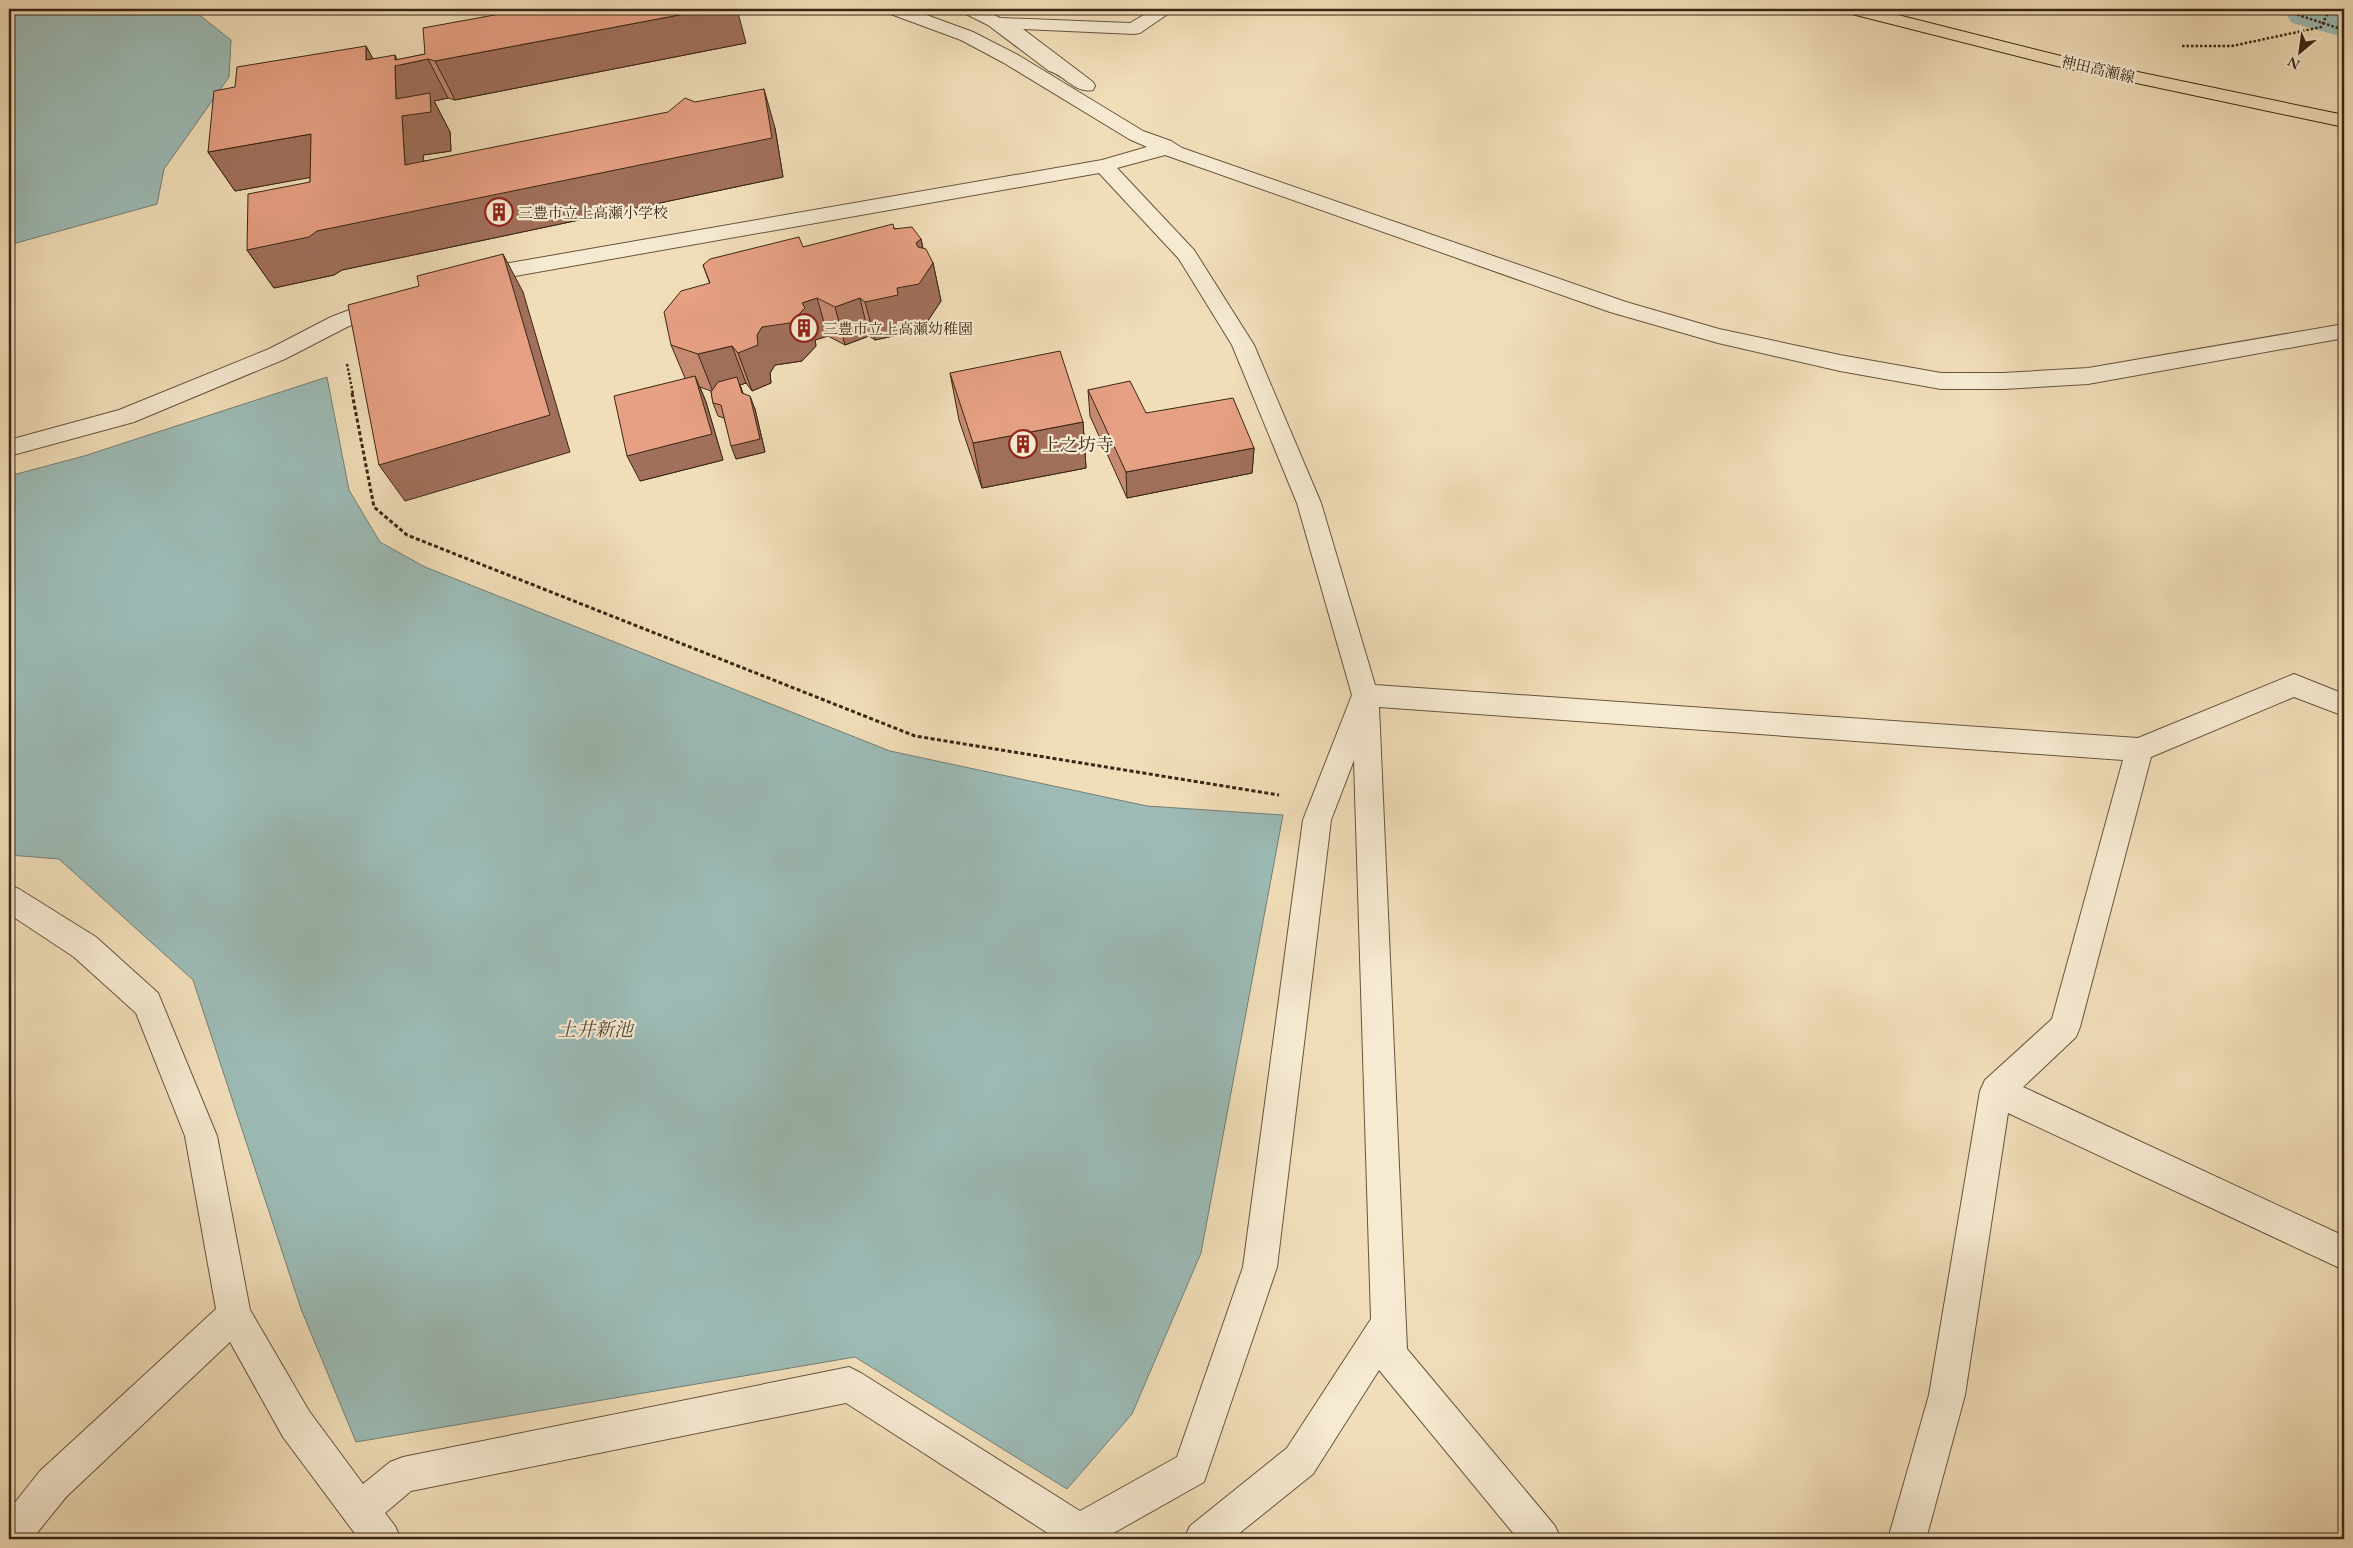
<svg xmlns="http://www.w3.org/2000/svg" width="2353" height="1548" viewBox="0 0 2353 1548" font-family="'EB Garamond','Noto Serif JP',serif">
<rect width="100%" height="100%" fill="#f1deb9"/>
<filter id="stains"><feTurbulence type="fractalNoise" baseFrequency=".004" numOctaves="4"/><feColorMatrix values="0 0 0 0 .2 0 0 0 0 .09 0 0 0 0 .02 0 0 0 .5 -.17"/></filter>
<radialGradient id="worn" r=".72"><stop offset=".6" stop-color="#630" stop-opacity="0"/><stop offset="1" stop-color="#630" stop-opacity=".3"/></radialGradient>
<path fill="#9cbbb6" stroke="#747f75" d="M 9,9 L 192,9 L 231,40 L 229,77 L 164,169 L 157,204 L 9,245 Z
M 327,377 L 349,490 L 380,542 L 425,567 L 890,751 L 1147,806 L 1283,815 L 1201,1253 L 1132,1414 L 1067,1489 L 855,1357 L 356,1442 L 301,1309 L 193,980 L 59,859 L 9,855 L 9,476 L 84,456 Z"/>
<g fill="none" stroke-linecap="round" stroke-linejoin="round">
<path fill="#9cbbb6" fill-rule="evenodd" d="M 2282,9 L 2344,9 L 2344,37 L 2292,23 Z"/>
<defs>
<path id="minor" d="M 885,9 L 910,9 L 973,32 L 1018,55 L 1143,131 L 1171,141 L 1182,148 L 1626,302 L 1719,329 L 1840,355 L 1941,373 L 2003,373 L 2088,368 L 2344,324 L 2344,338 L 2088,384 L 2003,389 L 1941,389 L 1840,371 L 1718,343 L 1610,312 L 1165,155 L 1117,168 L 1194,250 L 1254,345 L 1321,503 L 1375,685 L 2138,738 L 2294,674 L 2344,694 L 2344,716 L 2294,697 L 2151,757 L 2080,1027 L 2076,1037 L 2023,1087 L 2344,1236 L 2344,1270 L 2008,1113 L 1965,1395 L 1926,1539 L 1888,1539 L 1929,1395 L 1980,1091 L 1985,1080 L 2052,1019 L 2123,760 L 1379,707 L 1407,1349 L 1555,1526 L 1561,1539 L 1518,1539 L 1379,1370 L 1313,1474 L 1232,1539 L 1184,1539 L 1190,1526 L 1287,1448 L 1371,1319 L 1354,760 L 1331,820 L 1277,1267 L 1204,1482 L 1103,1539 L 1057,1539 L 846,1403 L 411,1491 L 385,1513 L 395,1526 L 401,1539 L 359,1539 L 283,1437 L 230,1342 L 66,1497 L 32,1539 L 9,1539 L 9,1510 L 40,1471 L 216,1309 L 185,1136 L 136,1013 L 74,957 L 9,914 L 9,885 L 19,889 L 96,937 L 158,993 L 217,1136 L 250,1310 L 309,1411 L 363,1484 L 390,1462 L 403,1457 L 849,1367 L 861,1373 L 1080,1511 L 1177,1457 L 1243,1267 L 1303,820 L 1352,695 L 1297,503 L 1232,345 L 1179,259 L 1099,173 L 475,283 L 468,281 L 464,276 L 468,271 L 475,269 L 1102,160 L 1147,147 L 1129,139 L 1004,63 L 961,40 L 888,13 Z
M 961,9 L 983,9 L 1000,18 L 1130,23 L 1154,9 L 1175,9 L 1140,33 L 1134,34 L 1023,29 L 1093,82 L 1095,86 L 1093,90 C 1075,94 1065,75 1049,71 L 988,25 L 964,13 Z
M 386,296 L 394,298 L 397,303 L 394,308 L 347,327 L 285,359 L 134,422 L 9,456 L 9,440 L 119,410 L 269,349 L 331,317 Z"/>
<path id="major" d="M 1845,9 L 1874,9 L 2061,56 L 2344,115 L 2344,127 L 2061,67 L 1848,13 Z"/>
</defs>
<use href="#minor" stroke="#67543d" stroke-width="2"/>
<use href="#major" stroke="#392614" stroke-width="2"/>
<path stroke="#392614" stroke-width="2.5" stroke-dasharray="2.5 2" stroke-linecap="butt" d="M 2280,9 L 2344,30
M 511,12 L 519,9
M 2182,46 L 2232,46 L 2321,27 L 2330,9
M 347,364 L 353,394"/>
<path stroke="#392614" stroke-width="3" stroke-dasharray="4 2.5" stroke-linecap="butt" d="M 352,393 L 374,507 L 407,535 L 915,736 L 1279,795"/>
<use href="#minor" fill="#f6ead2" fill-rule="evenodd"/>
<use href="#major" fill="#f1deb9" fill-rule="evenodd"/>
</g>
<path fill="#c68a71" stroke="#392614" d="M 746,43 L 455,100 L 448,98 L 434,101 L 450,132 L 451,151 L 423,155 L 423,161 L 775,128 L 783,177 L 342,270 L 334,275 L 274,288 L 247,250 L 310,182 L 310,177 L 235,191 L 208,152 L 235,87 L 366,46 L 373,59 L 397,60 L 425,54 Z
M 894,228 L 921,239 L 923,248 L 933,263 L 941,301 L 927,322 L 905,326 L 907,333 L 875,340 L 869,336 L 845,345 L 828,336 L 815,340 L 816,346 L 802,361 L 775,365 L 770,373 L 771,383 L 752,391 L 746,383 L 740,385 L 743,393 L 755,409 L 765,452 L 736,459 L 724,418 L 718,416 L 713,403 L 711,391 L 700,387 L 706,402 L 723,460 L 640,481 L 685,378 L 671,345 L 710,284 L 703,265 L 803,247 Z
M 950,373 L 1083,422 L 1086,468 L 982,488 L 959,420 Z
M 1088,390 L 1146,413 L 1254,448 L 1252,473 L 1127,498 L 1090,416 Z"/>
<path fill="#a1705c" stroke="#392614" d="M 711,9 L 737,9 L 746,43 L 455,100 L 435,61 Z
M 366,46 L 387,85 L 366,60 Z
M 395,55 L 400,65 L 428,59 L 448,98 L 434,101 L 450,132 L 451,151 L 423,155 L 426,203 L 405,165 L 402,116 L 396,99 Z
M 764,89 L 775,128 L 783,177 L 342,270 L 334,275 L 274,288 L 247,250 L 317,231 Z
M 311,134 L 335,173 L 235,191 L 208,152 Z
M 921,239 L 927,272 L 933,263 L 941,301 L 927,322 L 905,326 L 907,333 L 875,340 L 865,302 L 897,288 L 916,243 Z
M 503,254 L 523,292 L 570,452 L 405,501 L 379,465 Z
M 817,298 L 828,336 L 815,340 L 816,346 L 802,361 L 775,365 L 770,373 L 771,383 L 752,391 L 738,353 L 757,335 L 762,327 L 802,303 Z
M 860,298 L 869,336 L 845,345 L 835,307 Z
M 732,346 L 746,383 L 740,385 L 747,406 L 713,392 L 698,354 Z
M 695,376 L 706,402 L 723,460 L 640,481 L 627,456 Z
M 750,396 L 755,409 L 765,452 L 736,459 L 731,446 Z
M 1083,422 L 1086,468 L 982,488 L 973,443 Z
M 1254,448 L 1252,473 L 1127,498 L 1126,472 Z"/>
<path fill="#e6a083" stroke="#392614" d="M 527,9 L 711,9 L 435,61 L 428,59 L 395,66 L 396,99 L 430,93 L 431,112 L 402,116 L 405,165 L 668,112 L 685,98 L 695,102 L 764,89 L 772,138 L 317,231 L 309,237 L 247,250 L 248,194 L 310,182 L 311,134 L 208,152 L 214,91 L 235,87 L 237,67 L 366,46 L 366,60 L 395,55 L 395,60 L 425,54 L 423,28 Z
M 893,224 L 894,229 L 912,227 L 921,239 L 916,243 L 918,247 L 926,249 L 933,263 L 919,284 L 897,288 L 898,295 L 865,302 L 860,298 L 835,307 L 817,298 L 802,303 L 805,308 L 790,323 L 762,327 L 757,335 L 758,345 L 738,353 L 732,346 L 698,354 L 671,345 L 664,312 L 681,291 L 710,283 L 703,265 L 710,259 L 799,237 L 803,247 Z
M 503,254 L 550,415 L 379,465 L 348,305 L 419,286 L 417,276 Z
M 1060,351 L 1083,422 L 973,443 L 950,373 Z
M 695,376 L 712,434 L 627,456 L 614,396 Z
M 737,377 L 742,393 L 750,396 L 760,439 L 731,446 L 721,405 L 713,403 L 711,392 L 718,382 Z
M 1130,381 L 1146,413 L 1233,398 L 1254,448 L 1126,472 L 1088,390 Z"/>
<defs>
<symbol id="building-ring" viewBox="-11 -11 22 22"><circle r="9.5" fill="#f6ead2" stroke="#8f2418" stroke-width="1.5"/><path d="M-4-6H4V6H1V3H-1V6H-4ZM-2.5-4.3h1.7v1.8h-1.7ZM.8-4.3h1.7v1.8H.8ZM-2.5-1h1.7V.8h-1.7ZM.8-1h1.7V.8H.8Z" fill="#8f2418"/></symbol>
</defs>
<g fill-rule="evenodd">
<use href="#building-ring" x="483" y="196" width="32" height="32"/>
<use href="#building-ring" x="788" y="312" width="32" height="32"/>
<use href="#building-ring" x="1007" y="428" width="32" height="32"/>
</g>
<g text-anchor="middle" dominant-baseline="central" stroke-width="4.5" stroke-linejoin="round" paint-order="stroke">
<g font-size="15" fill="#392614" stroke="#f6ead2">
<text transform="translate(2098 69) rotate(13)">神田高瀬線</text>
</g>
<g font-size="15" fill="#392614" stroke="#f6ead2" text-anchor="start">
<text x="518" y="212">三豊市立上高瀬小学校</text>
<text x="823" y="328">三豊市立上高瀬幼稚園</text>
</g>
<g font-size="18" fill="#392614" stroke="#f6ead2" text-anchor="start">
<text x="1042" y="444">上之坊寺</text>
</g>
<g font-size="19" font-style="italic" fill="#524b3c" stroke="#f6ead2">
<text x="595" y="1029">土井新池</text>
</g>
</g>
<rect width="2353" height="1548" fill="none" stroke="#f1deb9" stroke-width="30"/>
<rect x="10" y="10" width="2333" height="1528" fill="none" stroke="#392614" stroke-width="2.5"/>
<rect x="15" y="15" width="2323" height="1518" fill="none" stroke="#392614"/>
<g transform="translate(2300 52) rotate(209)" stroke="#f6ead2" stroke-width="4" paint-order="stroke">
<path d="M0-4L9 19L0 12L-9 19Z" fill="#392614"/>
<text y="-8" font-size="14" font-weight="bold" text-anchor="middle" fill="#392614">N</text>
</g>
<rect width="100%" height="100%" filter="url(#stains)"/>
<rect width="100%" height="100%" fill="url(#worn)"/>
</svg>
